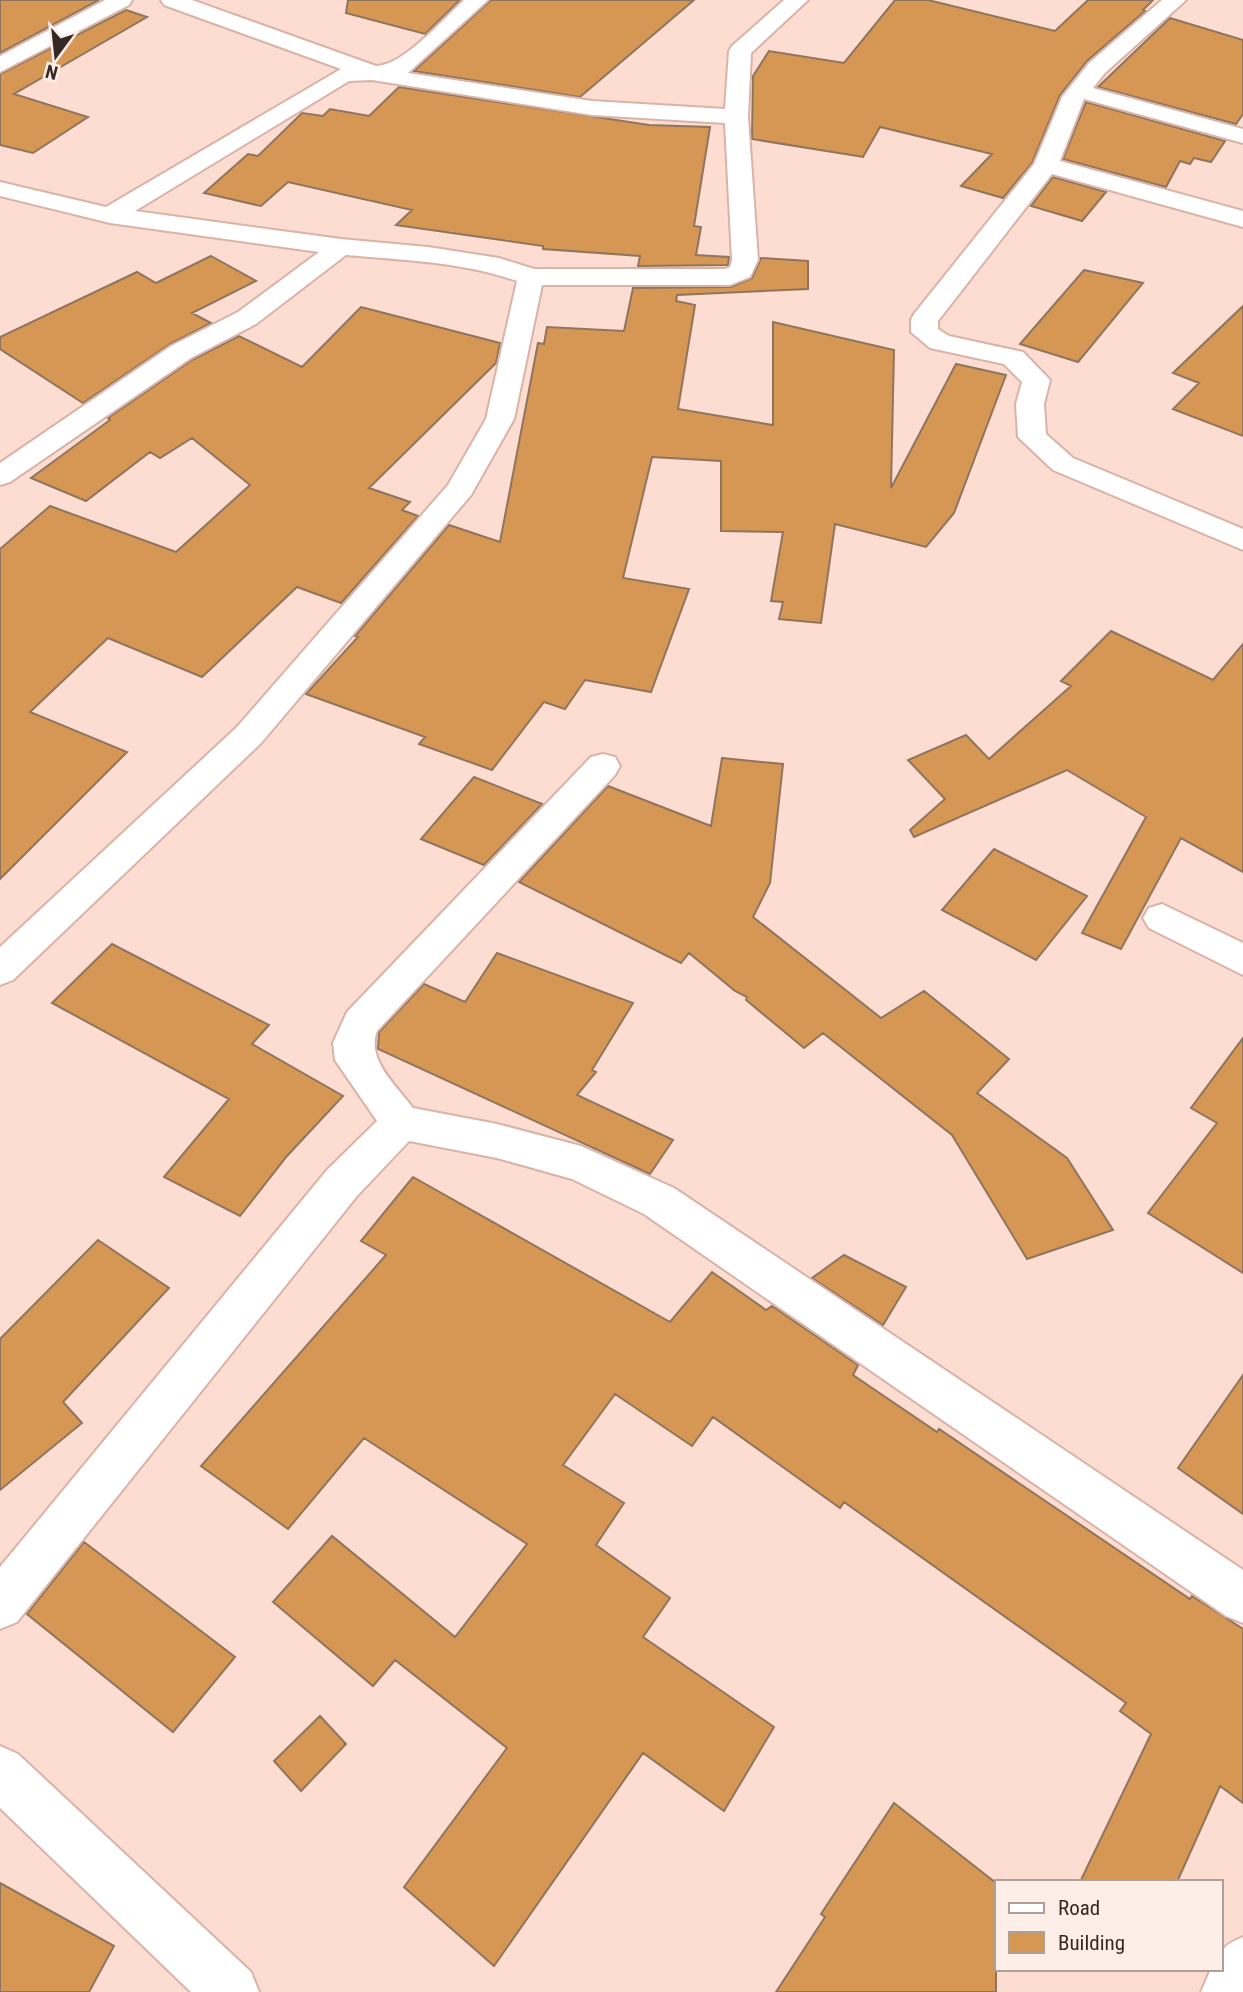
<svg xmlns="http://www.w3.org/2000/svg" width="1243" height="1992" viewBox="0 0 1243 1992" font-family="'Roboto Condensed',sans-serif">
<rect width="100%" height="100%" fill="#fddcd2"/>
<path fill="#d79754" stroke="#8f755d" stroke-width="2" d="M 0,0 L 99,0 L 0,53 Z
M 348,0 L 460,0 L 425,34 L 346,13 Z
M 491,0 L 694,0 L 580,97 L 414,71 Z
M 895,0 L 928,0 L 1055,31 L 1088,0 L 1153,0 L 1143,10 L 1145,11 L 1087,61 L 1060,95 L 1032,163 L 1003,198 L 961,186 L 992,154 L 880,127 L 863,157 L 752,139 L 753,76 L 769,51 L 844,63 Z
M 126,10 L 147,17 L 14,94 L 88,117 L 33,153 L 0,145 L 0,74 Z
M 1170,18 L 1243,40 L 1243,114 L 1236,124 L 1098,87 Z
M 399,87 L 649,125 L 710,127 L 694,226 L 701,227 L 696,255 L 729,257 L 728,265 L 638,266 L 640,256 L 543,249 L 543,246 L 396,225 L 412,210 L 288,182 L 261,206 L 204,193 L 248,154 L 258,156 L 302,113 L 323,116 L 330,109 L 369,116 Z
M 1086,102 L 1225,141 L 1211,162 L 1194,158 L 1190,164 L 1180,161 L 1166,187 L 1063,159 Z
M 1053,177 L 1106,192 L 1082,221 L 1031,206 Z
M 211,256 L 256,281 L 192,313 L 211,323 L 170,344 L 83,403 L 0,349 L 0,337 L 137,272 L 156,283 Z
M 761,258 L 808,261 L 808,289 L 677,295 L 676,301 L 695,305 L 678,409 L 773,425 L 773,322 L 894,350 L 891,488 L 956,364 L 1006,375 L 954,513 L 926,547 L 835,524 L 821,623 L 779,619 L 783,602 L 771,601 L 783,532 L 721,531 L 721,461 L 652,457 L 623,578 L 689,589 L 651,692 L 585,680 L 565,709 L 544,702 L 492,770 L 419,744 L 425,737 L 306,694 L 358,637 L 355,636 L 449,525 L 500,542 L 538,343 L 544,344 L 547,327 L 624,331 L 633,288 L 731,287 L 752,278 Z
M 1084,270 L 1143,283 L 1078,362 L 1020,344 Z
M 1243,306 L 1243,436 L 1173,409 L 1199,383 L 1173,373 Z
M 361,307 L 500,343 L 496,363 L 369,488 L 410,502 L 402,510 L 418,516 L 341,603 L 297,587 L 202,677 L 108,638 L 30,712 L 127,752 L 0,879 L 0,549 L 50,506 L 176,552 L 250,485 L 192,438 L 160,458 L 150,452 L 86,501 L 31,478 L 110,420 L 108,418 L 192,360 L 239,336 L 302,367 Z
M 1111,631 L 1213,680 L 1243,644 L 1243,872 L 1181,838 L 1121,949 L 1082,933 L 1146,817 L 1067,770 L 914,837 L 910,830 L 945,799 L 908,760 L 966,735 L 989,759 L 1071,686 L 1061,681 Z
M 722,758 L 783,764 L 770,883 L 753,917 L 881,1018 L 924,991 L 1009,1059 L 977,1093 L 1067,1158 L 1113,1230 L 1027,1259 L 952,1135 L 823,1033 L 804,1048 L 746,1000 L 747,997 L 735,991 L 689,953 L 681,963 L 519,882 L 608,786 L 711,826 Z
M 474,777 L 542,804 L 484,865 L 421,839 Z
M 994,849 L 1087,896 L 1036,960 L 942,910 Z
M 112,944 L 269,1025 L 252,1044 L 343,1096 L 287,1156 L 240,1216 L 164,1177 L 229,1099 L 52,1003 Z
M 497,953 L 633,1003 L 592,1070 L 596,1072 L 577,1095 L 673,1140 L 650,1174 L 378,1049 L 379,1032 L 424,984 L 465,1002 Z
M 1243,1038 L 1243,1273 L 1148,1213 L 1217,1123 L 1191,1108 Z
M 413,1177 L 670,1322 L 712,1272 L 766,1310 L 772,1306 L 858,1365 L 853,1375 L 937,1432 L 939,1429 L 1190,1599 L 1192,1596 L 1243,1629 L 1243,1803 L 1220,1786 L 1177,1882 L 1080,1882 L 1151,1734 L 1120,1711 L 1126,1703 L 844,1502 L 840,1508 L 713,1417 L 692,1446 L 615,1394 L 563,1465 L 624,1503 L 596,1545 L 670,1598 L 643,1637 L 774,1727 L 724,1811 L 643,1753 L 494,1966 L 404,1887 L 507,1748 L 395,1660 L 373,1686 L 273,1602 L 332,1536 L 455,1637 L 527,1544 L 364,1438 L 288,1529 L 201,1466 L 386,1255 L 361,1241 Z
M 98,1240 L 169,1288 L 63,1402 L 82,1423 L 0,1490 L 0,1339 Z
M 844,1255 L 906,1287 L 883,1325 L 812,1278 Z
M 1243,1375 L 1243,1514 L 1178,1468 Z
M 84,1542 L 235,1657 L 173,1732 L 27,1614 Z
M 320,1716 L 346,1744 L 301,1791 L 274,1761 Z
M 894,1803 L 996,1883 L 996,1992 L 776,1992 L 825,1917 L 821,1914 Z
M 0,1883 L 114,1946 L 89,1992 L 0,1992 Z"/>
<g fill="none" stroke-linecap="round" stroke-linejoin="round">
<defs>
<path id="street" d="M 105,0 L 132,0 L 129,5 L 0,72 L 0,56 Z
M 161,0 L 192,0 L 376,66 C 404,65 443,19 464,0 L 488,0 L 408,73 L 592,101 L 725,109 L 729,51 L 732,46 L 784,0 L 808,0 L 751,53 L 748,117 L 758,260 L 750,277 L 730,285 L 542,285 L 514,419 L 471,495 L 261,743 L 13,980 L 0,985 L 0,947 L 237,727 L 448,485 L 486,419 L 517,281 C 463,262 403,260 346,255 L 256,324 L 191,358 L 10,482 L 0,485 L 0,463 L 171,346 L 238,312 L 319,252 L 110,223 L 0,196 L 0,182 L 106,207 L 341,69 L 164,5 ZM 372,80 L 592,115 L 725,123 L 732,260 L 730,267 L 725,269 L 534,269 L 499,258 L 428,247 L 341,239 L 135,211 L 349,81 Z
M 1162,0 L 1186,0 L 1105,73 L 1093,88 L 1243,129 L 1243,143 L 1084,99 L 1060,161 L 1243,211 L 1243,227 L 1052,174 L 938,321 L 938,329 L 949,336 L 1023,352 L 1050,380 L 1044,404 L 1046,434 L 1073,458 L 1243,529 L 1243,550 L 1053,470 L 1018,437 L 1016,404 L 1022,382 L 1004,364 L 930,348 L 911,332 L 911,320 L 914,314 L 1034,164 L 1062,97 L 1089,63 Z
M 603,754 L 615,757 L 620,766 L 615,775 L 377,1031 C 366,1060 397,1086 413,1108 L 497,1124 L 581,1146 L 674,1188 L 1243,1570 L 1243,1623 L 1226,1616 L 644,1214 L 572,1179 L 497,1158 L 409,1141 L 357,1196 L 17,1622 L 0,1629 L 0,1567 L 327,1170 L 377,1121 L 335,1060 L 333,1043 L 347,1012 L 591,757 Z
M 1162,904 L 1243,943 L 1243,975 L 1149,928 L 1143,918 L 1149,908 Z
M 0,1746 L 18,1754 L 251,1972 L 259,1992 L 191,1992 L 0,1808 Z
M 1243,1937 L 1243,1992 L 1201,1992 L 1211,1969 L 1220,1969 C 1220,1948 1224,1945 1243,1937 Z"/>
</defs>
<use href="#street" stroke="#d9b3a7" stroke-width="4"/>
<use href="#street" fill="#fff" fill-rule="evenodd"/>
</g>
<rect x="995" y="1880" width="228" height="91" fill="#feeee8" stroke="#ae9f99" stroke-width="2"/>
<rect x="1009" y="1903" width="35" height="10" fill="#ffffff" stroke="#ae9f99" stroke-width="2"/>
<text x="1058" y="1915" font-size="21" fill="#362823">Road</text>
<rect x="1009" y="1932" width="35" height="21" fill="#d79754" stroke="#ae9f99" stroke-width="2"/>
<text x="1058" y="1950" font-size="21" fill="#362823">Building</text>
<g transform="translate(56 56) rotate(195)" stroke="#feeee8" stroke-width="5" paint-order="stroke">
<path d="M0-5L12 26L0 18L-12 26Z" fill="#362823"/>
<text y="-10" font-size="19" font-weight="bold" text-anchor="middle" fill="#362823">N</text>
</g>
</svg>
